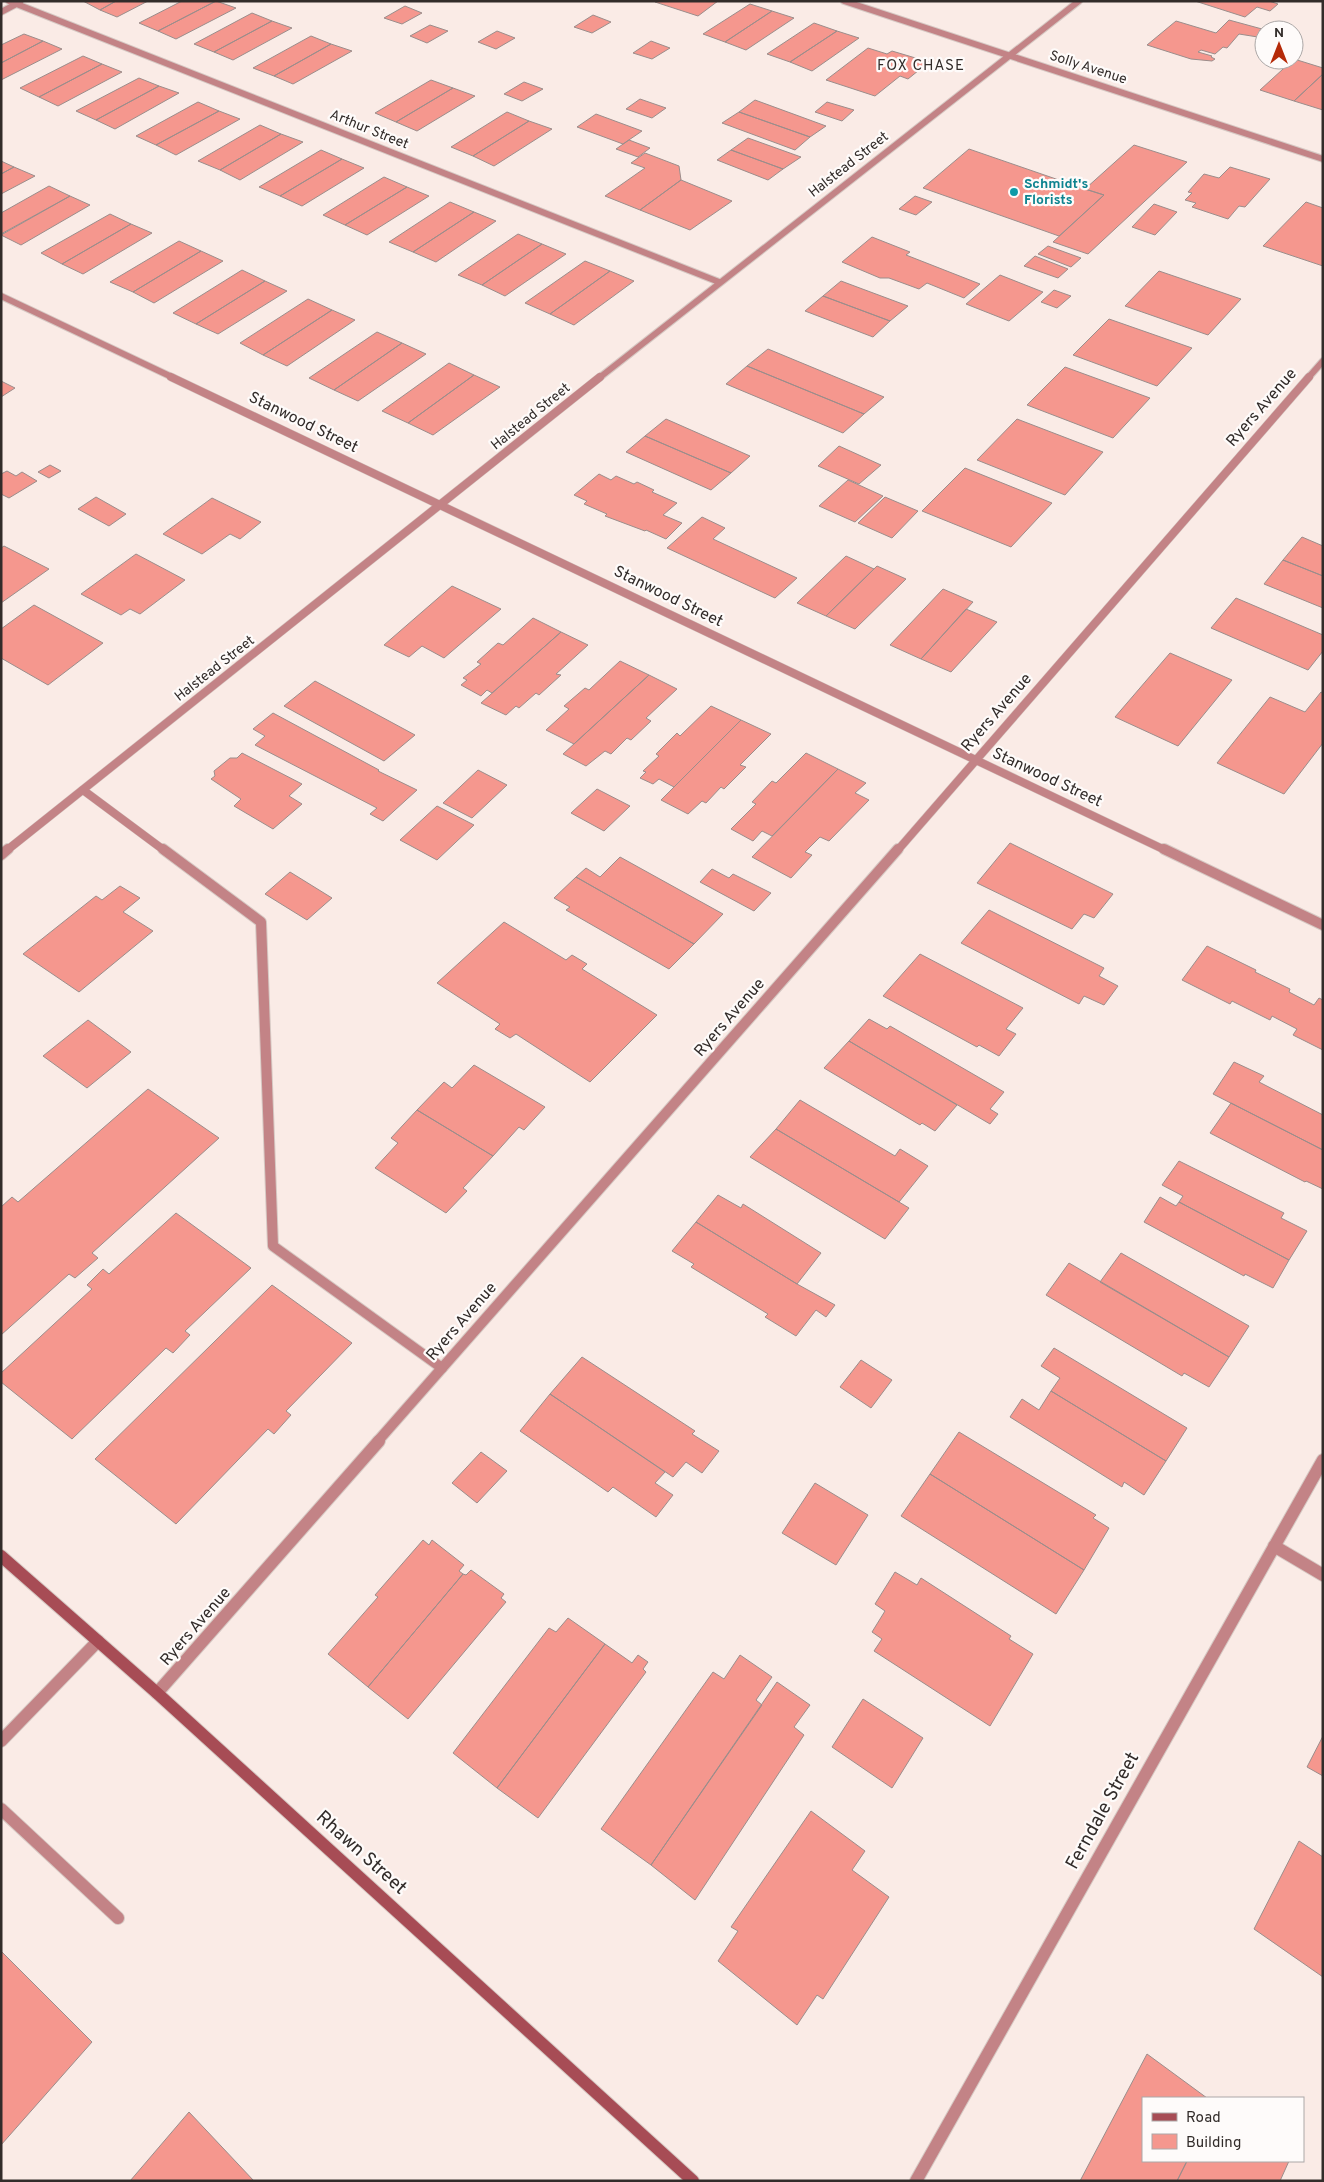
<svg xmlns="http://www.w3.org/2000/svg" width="1324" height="2182" viewBox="0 0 1324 2182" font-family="Overpass,sans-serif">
<rect width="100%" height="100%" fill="#faebe6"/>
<path fill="#f5978e" stroke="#9b8d8b" d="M 83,1 L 116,1 L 100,10 Z
M 116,1 L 148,1 L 117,17 L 100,10 Z
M 182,1 L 216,1 L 158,31 L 139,23 Z
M 216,1 L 236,8 L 176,39 L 158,31 Z
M 657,1 L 718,1 L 698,16 L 655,2 Z
M 1195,1 L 1269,1 L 1278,4 L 1270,11 L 1257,7 L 1245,17 Z
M 750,4 L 772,11 L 725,42 L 703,34 Z
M 405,6 L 422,13 L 402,24 L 384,18 Z
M 772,11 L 794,18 L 746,50 L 725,42 Z
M 252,13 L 272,21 L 214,52 L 194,44 Z
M 593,15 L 611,22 L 592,33 L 574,27 Z
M 1229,20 L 1262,29 L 1259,31 L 1264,33 L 1264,38 L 1239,34 L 1227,48 L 1223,47 L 1215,54 L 1201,50 L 1198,52 L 1212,56 L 1211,57 L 1215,59 L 1212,61 L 1191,59 L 1147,45 L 1176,21 L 1216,33 Z
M 272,21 L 292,28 L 233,60 L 214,52 Z
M 814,23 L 837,31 L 790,62 L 767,54 Z
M 430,25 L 448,31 L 427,43 L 410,36 Z
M 497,31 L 515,38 L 496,49 L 478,42 Z
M 837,31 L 859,38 L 812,71 L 790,62 Z
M 24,34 L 43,41 L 1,63 L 1,45 Z
M 311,36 L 331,44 L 274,76 L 253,68 Z
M 43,41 L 62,49 L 1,80 L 1,63 Z
M 651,41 L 670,48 L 652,59 L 633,53 Z
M 331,44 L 352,51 L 293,84 L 274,76 Z
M 868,48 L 887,54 L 892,51 L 929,62 L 908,79 L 900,76 L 875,96 L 826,80 Z
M 83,56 L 102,64 L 39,97 L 20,88 Z
M 1294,59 L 1323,68 L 1323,74 L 1294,101 L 1260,90 Z
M 102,64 L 122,72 L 58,106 L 39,97 Z
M 1323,74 L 1323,110 L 1294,101 Z
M 139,78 L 159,86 L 96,120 L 76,111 Z
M 431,80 L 453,88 L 396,122 L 375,113 Z
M 524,82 L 543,89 L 522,101 L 504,94 Z
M 159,86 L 179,93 L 115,129 L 96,120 Z
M 453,88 L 475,96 L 417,131 L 396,122 Z
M 640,99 L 666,108 L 652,118 L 626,109 Z
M 755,100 L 826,126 L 810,137 L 739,112 Z
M 198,102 L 219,111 L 156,145 L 136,136 Z
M 827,102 L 854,110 L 842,121 L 815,112 Z
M 219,111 L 240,119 L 176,155 L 156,145 Z
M 507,112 L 529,121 L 473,156 L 451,147 Z
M 739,112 L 810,137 L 795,150 L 722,123 Z
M 596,114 L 642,131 L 623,144 L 577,127 Z
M 529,121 L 552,129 L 494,166 L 473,156 Z
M 260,125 L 281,134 L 220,170 L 198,161 Z
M 281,134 L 303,142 L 240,180 L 220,170 Z
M 748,138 L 801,157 L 783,169 L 731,150 Z
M 629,140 L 650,148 L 638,157 L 616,149 Z
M 1134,145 L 1187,162 L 1088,254 L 1053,242 L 1104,195 L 1085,189 Z
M 969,149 L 1085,189 L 1104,195 L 1059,236 L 923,188 Z
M 321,150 L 342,159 L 280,196 L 259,187 Z
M 731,150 L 783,169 L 768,180 L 717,160 Z
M 645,153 L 679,166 L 681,180 L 640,210 L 605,196 L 645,168 L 631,163 Z
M 342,159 L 364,168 L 302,206 L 280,196 Z
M 1,161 L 14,167 L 1,174 Z
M 14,167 L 35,176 L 1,194 L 1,174 Z
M 1230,167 L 1270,179 L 1245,207 L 1239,206 L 1228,219 L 1192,207 L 1196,203 L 1185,200 L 1192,193 L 1188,192 L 1204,174 L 1219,178 Z
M 384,177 L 407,187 L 345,225 L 323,215 Z
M 681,180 L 732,201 L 690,230 L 640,210 Z
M 49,186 L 70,196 L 1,234 L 1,213 Z
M 407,187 L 429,196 L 367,235 L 345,225 Z
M 70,196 L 90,205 L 21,245 L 1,235 Z
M 915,196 L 932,202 L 916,215 L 899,209 Z
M 450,202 L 474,212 L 413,252 L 389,242 Z
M 1306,202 L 1323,208 L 1323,266 L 1263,246 Z
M 1154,204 L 1177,212 L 1155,235 L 1132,227 Z
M 474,212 L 496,221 L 436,262 L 413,252 Z
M 110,214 L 131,224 L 62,264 L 41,253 Z
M 131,224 L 152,233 L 83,274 L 62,264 Z
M 518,234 L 542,244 L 482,285 L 458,275 Z
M 872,237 L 910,252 L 906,255 L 980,284 L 964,298 L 927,283 L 919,289 L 889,278 L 880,278 L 842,262 Z
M 179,241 L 201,251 L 133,292 L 110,282 Z
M 542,244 L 566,254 L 505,296 L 482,285 Z
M 1048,246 L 1081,258 L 1071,267 L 1038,254 Z
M 201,251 L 223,261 L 154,303 L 133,292 Z
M 1035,256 L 1068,269 L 1058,278 L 1024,266 Z
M 585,261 L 610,271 L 550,314 L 525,303 Z
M 242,270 L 265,281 L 196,324 L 173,313 Z
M 610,271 L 634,281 L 574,325 L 550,314 Z
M 1159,271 L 1241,299 L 1208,335 L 1125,306 Z
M 1000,275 L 1043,292 L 1009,321 L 966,304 Z
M 265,281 L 287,291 L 218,334 L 196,324 Z
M 841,281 L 908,306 L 890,321 L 823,296 Z
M 1054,290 L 1071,296 L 1057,308 L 1041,302 Z
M 823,296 L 890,321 L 873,337 L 805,311 Z
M 308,299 L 332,310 L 263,355 L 240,343 Z
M 332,310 L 355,320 L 287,366 L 263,355 Z
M 1109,319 L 1192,348 L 1157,386 L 1073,355 Z
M 377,332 L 402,343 L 334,390 L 309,378 Z
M 402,343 L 426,354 L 358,401 L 334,390 Z
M 768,349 L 884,397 L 864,414 L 747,366 Z
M 449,363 L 474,375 L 408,423 L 382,411 Z
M 747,366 L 864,414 L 843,433 L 726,384 Z
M 1065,367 L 1150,398 L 1113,438 L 1027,405 Z
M 474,375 L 500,387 L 433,435 L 408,423 Z
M 1,381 L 15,388 L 1,397 Z
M 666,419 L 750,456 L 731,473 L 645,436 Z
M 1017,419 L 1103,452 L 1065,495 L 977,460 Z
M 645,436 L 731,473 L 711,490 L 626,452 Z
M 839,446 L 881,465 L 859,484 L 818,466 Z
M 50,465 L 61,471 L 49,478 L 38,472 Z
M 965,468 L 1052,503 L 1011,547 L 922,511 Z
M 7,471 L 16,476 L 22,472 L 37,481 L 9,498 L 1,494 L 1,474 Z
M 599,474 L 611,480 L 616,476 L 634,484 L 637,482 L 654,490 L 652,492 L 677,503 L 663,515 L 682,523 L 666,539 L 646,530 L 645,531 L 605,516 L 607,514 L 584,504 L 587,501 L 574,495 Z
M 848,480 L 883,496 L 855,522 L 819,506 Z
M 96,497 L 126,514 L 109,526 L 78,509 Z
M 885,497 L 918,511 L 892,538 L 858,523 Z
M 212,498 L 261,522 L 240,539 L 230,534 L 202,554 L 163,534 Z
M 702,517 L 725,528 L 713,539 L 797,578 L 775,598 L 667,548 Z
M 1302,537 L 1323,546 L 1323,576 L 1283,560 Z
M 4,546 L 49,569 L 1,603 L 1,548 Z
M 136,554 L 185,580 L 140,614 L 130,609 L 121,615 L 81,594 Z
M 846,556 L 874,569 L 826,616 L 797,603 Z
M 1283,560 L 1323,576 L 1323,608 L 1264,584 Z
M 877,566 L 906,579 L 855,629 L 826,616 Z
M 452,586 L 501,609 L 444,658 L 422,646 L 409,657 L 384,645 Z
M 943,589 L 973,602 L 921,659 L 890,645 Z
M 1236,598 L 1323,635 L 1323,651 L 1308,670 L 1211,628 Z
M 34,605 L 103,643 L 48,685 L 1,658 L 1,629 Z
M 966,609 L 997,622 L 951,672 L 921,659 Z
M 533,618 L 561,632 L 492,693 L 487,690 L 481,696 L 461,685 L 467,680 L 463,678 L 481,664 L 477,662 L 498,643 L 503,645 Z
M 561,632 L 588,645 L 556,674 L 561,675 L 539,695 L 536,693 L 519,708 L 516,706 L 506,715 L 481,703 Z
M 1170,653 L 1232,680 L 1178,746 L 1115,717 Z
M 620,661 L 649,675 L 574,744 L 546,730 L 569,709 L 564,706 L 585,688 L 589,690 Z
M 649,675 L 677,689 L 646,718 L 651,721 L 631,740 L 627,738 L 611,754 L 605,751 L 586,766 L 563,754 Z
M 315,681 L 415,735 L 384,761 L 284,706 Z
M 1321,692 L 1323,693 L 1323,743 L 1284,794 L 1217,763 L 1270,697 L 1305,712 Z
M 711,706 L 741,720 L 674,787 L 659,779 L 653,784 L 640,778 L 646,772 L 643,771 L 659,756 L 656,754 L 677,733 L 680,736 Z
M 273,713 L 379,770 L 378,771 L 417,790 L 383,821 L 370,814 L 377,808 L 255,745 L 265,736 L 253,729 Z
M 741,720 L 771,734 L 740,765 L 746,767 L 724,789 L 721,787 L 706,803 L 702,801 L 688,814 L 661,800 Z
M 242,753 L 302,784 L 289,796 L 302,804 L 273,829 L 234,806 L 241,799 L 211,779 L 215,776 L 214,771 L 230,758 L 237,758 Z
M 806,753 L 838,769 L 772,836 L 762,831 L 753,841 L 731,829 L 756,804 L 752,802 L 772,781 L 776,783 Z
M 838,769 L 866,783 L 855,793 L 869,800 L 829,841 L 820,837 L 805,852 L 812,855 L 791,878 L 752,857 Z
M 478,770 L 507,785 L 472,818 L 443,803 Z
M 597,789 L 630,806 L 604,831 L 571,813 Z
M 437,806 L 474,825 L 437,860 L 400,840 Z
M 1010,843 L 1113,894 L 1094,918 L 1084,914 L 1072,929 L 977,883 Z
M 620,857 L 723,914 L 694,944 L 576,877 L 586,868 L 600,877 Z
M 712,869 L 729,878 L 733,874 L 771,893 L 754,911 L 700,882 Z
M 290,872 L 332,898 L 307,920 L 265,894 Z
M 576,877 L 694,944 L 669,969 L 566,910 L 570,907 L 554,898 Z
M 120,886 L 140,898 L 123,912 L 153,931 L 79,992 L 23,954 L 96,896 L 102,900 Z
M 989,910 L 1104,968 L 1099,976 L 1118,986 L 1104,1005 L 1084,996 L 1079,1004 L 961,943 Z
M 504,922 L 566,960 L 572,955 L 587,964 L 582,969 L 657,1015 L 590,1082 L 516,1034 L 510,1038 L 495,1029 L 500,1024 L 437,983 Z
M 1207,946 L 1256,970 L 1255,972 L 1290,989 L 1289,992 L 1314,1005 L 1319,998 L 1323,1000 L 1323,1050 L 1293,1035 L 1297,1029 L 1272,1016 L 1270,1020 L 1232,1001 L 1230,1004 L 1182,980 Z
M 920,954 L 1023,1008 L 1006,1029 L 1016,1034 L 999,1056 L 979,1045 L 977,1047 L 883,996 Z
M 869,1019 L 887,1029 L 890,1026 L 1004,1092 L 990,1109 L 998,1114 L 990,1124 L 849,1041 Z
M 88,1020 L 131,1052 L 87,1088 L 43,1056 Z
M 849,1041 L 957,1105 L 935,1131 L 922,1123 L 920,1125 L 824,1068 Z
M 1234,1062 L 1264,1076 L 1259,1082 L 1323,1115 L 1323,1150 L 1213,1094 Z
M 474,1065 L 545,1107 L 524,1130 L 519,1127 L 493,1156 L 417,1110 L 444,1082 L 452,1088 Z
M 148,1089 L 219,1138 L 92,1253 L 98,1258 L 75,1278 L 69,1274 L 1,1335 L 1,1207 L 12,1197 L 18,1202 Z
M 800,1100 L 895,1156 L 900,1149 L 928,1166 L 899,1202 L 776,1129 Z
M 1231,1103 L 1323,1150 L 1323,1189 L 1306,1181 L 1305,1182 L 1210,1133 Z
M 417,1110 L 493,1156 L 463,1188 L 467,1191 L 446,1213 L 375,1168 L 398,1143 L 391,1138 Z
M 776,1129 L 899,1202 L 909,1208 L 885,1239 L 750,1157 Z
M 1179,1161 L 1284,1213 L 1281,1218 L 1307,1231 L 1289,1260 L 1179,1202 L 1183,1196 L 1162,1185 Z
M 718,1195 L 741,1208 L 743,1204 L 821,1253 L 797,1284 L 696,1222 Z
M 1160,1197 L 1176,1206 L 1179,1202 L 1289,1260 L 1273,1288 L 1245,1274 L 1244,1276 L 1144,1222 Z
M 176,1213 L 251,1268 L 185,1331 L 190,1335 L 173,1353 L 166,1348 L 72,1439 L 1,1382 L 1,1373 L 92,1289 L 87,1285 L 103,1269 L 109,1274 Z
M 696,1222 L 797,1284 L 835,1305 L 826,1317 L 816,1310 L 796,1336 L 765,1317 L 768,1314 L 691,1267 L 694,1264 L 672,1251 Z
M 1121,1253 L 1249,1326 L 1229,1357 L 1100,1282 Z
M 1069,1263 L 1229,1357 L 1209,1387 L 1184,1373 L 1182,1376 L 1046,1295 Z
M 272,1285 L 352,1343 L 286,1411 L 291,1415 L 274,1434 L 268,1429 L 176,1524 L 95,1459 Z
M 1054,1348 L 1187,1428 L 1166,1461 L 1051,1391 L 1060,1378 L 1041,1366 Z
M 582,1357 L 695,1431 L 692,1434 L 719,1451 L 702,1473 L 686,1462 L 673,1477 L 550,1394 Z
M 861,1360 L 892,1380 L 871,1408 L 840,1387 Z
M 1051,1391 L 1166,1461 L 1144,1495 L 1124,1482 L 1122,1487 L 1010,1417 L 1022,1399 L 1039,1410 Z
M 550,1394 L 665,1472 L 655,1483 L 673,1495 L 656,1517 L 613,1487 L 608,1492 L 520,1431 Z
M 959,1432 L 1096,1515 L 1093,1518 L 1109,1528 L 1084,1570 L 930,1474 Z
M 481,1452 L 507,1471 L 477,1503 L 452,1483 Z
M 930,1474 L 1084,1570 L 1056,1614 L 901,1516 Z
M 815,1483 L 868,1515 L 836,1565 L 782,1533 Z
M 423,1540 L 429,1545 L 432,1540 L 464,1565 L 459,1571 L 463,1574 L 368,1687 L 328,1654 L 378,1597 L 375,1595 Z
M 471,1570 L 504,1594 L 501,1598 L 506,1602 L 408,1719 L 368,1687 L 463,1574 L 466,1575 Z
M 895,1572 L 917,1585 L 921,1578 L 1011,1636 L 1009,1639 L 1033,1654 L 990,1726 L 874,1651 L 882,1639 L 872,1632 L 885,1611 L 875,1604 Z
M 568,1618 L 605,1644 L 497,1788 L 453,1753 L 549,1628 L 556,1632 Z
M 605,1644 L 632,1663 L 638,1655 L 648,1662 L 643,1669 L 646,1672 L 538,1818 L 497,1788 Z
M 740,1655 L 772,1677 L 756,1700 L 762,1705 L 651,1865 L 601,1829 L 713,1672 L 724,1679 Z
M 777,1682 L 810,1705 L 794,1727 L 804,1735 L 695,1900 L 651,1865 Z
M 863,1699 L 923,1738 L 892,1788 L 832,1747 Z
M 1323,1736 L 1323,1776 L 1307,1767 Z
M 811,1811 L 865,1851 L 852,1870 L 889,1897 L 823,1999 L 817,1995 L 797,2025 L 718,1961 L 738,1931 L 731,1927 Z
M 1299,1841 L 1323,1857 L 1323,1977 L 1254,1929 Z
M 1,1951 L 92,2042 L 1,2145 Z
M 1147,2054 L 1207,2098 L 1143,2098 L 1143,2161 L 1187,2161 L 1177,2181 L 1080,2181 Z
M 189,2112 L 254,2181 L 130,2181 Z
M 1187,2161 L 1289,2161 L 1280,2181 L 1177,2181 Z"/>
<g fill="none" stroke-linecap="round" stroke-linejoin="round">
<defs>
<path id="service-far2" d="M 83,790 L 165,851"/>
<path id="service-far1" d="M 163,849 L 261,922 L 273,1246 L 442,1368"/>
<path id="service" d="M 1,1741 L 98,1641
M 1,1809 L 118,1918"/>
<path id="minor-far3" d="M 9,1 L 719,282
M 844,1 L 1323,159
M 1,12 L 20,2
M 1,296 L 174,378
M 599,378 L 1079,1
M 1308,378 L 1323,361"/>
<path id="minor-far2" d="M 171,377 L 1167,851
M 6,851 L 600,377
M 897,851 L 1309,377"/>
<path id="minor-far1" d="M 1164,849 L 1323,925
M 1,855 L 8,849
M 377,1442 L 898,849"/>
<path id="minor" d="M 1274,1546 L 1323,1575
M 157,1693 L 379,1441
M 916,2181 L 1323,1460"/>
<path id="secondary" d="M 1,1556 L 157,1693 L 693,2181"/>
</defs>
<use href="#service-far2" stroke="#d6c9c4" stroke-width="9"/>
<use href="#service-far1" stroke="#d6c9c4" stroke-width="12"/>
<use href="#service" stroke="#d6c9c4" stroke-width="14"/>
<use href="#minor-far3" stroke="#d6c9c4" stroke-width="8"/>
<use href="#minor-far2" stroke="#d6c9c4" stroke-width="9"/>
<use href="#minor-far1" stroke="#d6c9c4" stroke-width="12"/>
<use href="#minor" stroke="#d6c9c4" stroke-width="14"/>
<use href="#secondary" stroke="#d6c9c4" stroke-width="14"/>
<use href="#service-far2" stroke="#c38386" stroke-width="8"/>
<use href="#service-far1" stroke="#c38386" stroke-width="10"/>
<use href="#service" stroke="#c38386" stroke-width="12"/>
<use href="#minor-far3" stroke="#c38386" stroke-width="6"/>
<use href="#minor-far2" stroke="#c38386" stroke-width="8"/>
<use href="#minor-far1" stroke="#c38386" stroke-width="10"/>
<use href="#minor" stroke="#c38386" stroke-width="12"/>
<use href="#secondary" stroke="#a74c55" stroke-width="12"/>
</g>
<circle fill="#0f9aa8" stroke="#fefbfa" stroke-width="2" cx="1014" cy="192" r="5"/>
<g text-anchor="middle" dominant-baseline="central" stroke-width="4.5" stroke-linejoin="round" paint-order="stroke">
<g font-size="14" fill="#322c2a" stroke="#fefbfa">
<text transform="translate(1088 68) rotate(18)">Solly Avenue</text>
<text transform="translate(369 130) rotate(22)">Arthur Street</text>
<text transform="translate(849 165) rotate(-38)">Halstead Street</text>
<text transform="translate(531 417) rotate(-39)">Halstead Street</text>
<text transform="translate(215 669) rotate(-38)">Halstead Street</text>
</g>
<g font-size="14" font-weight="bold" fill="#0d838f" stroke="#fefbfa" text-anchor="start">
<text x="1024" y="184">Schmidt's<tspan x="1024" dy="16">Florists</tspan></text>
</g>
<g font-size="15" letter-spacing="1" fill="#322c2a" stroke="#fefbfa">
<text x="921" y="66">FOX CHASE</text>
</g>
<g font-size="16" fill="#322c2a" stroke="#fefbfa">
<text transform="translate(1262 408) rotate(-49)">Ryers Avenue</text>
<text transform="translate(303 423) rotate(26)">Stanwood Street</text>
<text transform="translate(668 597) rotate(26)">Stanwood Street</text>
<text transform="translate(997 713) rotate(-49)">Ryers Avenue</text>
<text transform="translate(1047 778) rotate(25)">Stanwood Street</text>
<text transform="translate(730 1018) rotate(-49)">Ryers Avenue</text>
<text transform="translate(462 1322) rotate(-49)">Ryers Avenue</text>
<text transform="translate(196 1627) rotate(-49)">Ryers Avenue</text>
</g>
<g font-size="19" fill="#322c2a" stroke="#fefbfa">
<text transform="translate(1103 1811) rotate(-61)">Ferndale Street</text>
<text transform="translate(361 1853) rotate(42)">Rhawn Street</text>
</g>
</g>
<rect width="1324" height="2182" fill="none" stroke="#322c2a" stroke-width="5"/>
<rect x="1142" y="2097" width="162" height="65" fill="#fefbfa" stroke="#aca8a7"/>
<rect x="1152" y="2113" width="25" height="8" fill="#a74c55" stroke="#aca8a7"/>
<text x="1186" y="2122" font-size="15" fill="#322c2a">Road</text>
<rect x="1152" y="2134" width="25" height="15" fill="#f5978e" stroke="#aca8a7"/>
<text x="1186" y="2147" font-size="15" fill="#322c2a">Building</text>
<g transform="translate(1279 45)"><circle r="24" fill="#fefbfa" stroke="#aca8a7"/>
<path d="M0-4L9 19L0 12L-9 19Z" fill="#b52a08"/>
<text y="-8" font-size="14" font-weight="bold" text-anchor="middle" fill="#322c2a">N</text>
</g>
</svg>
